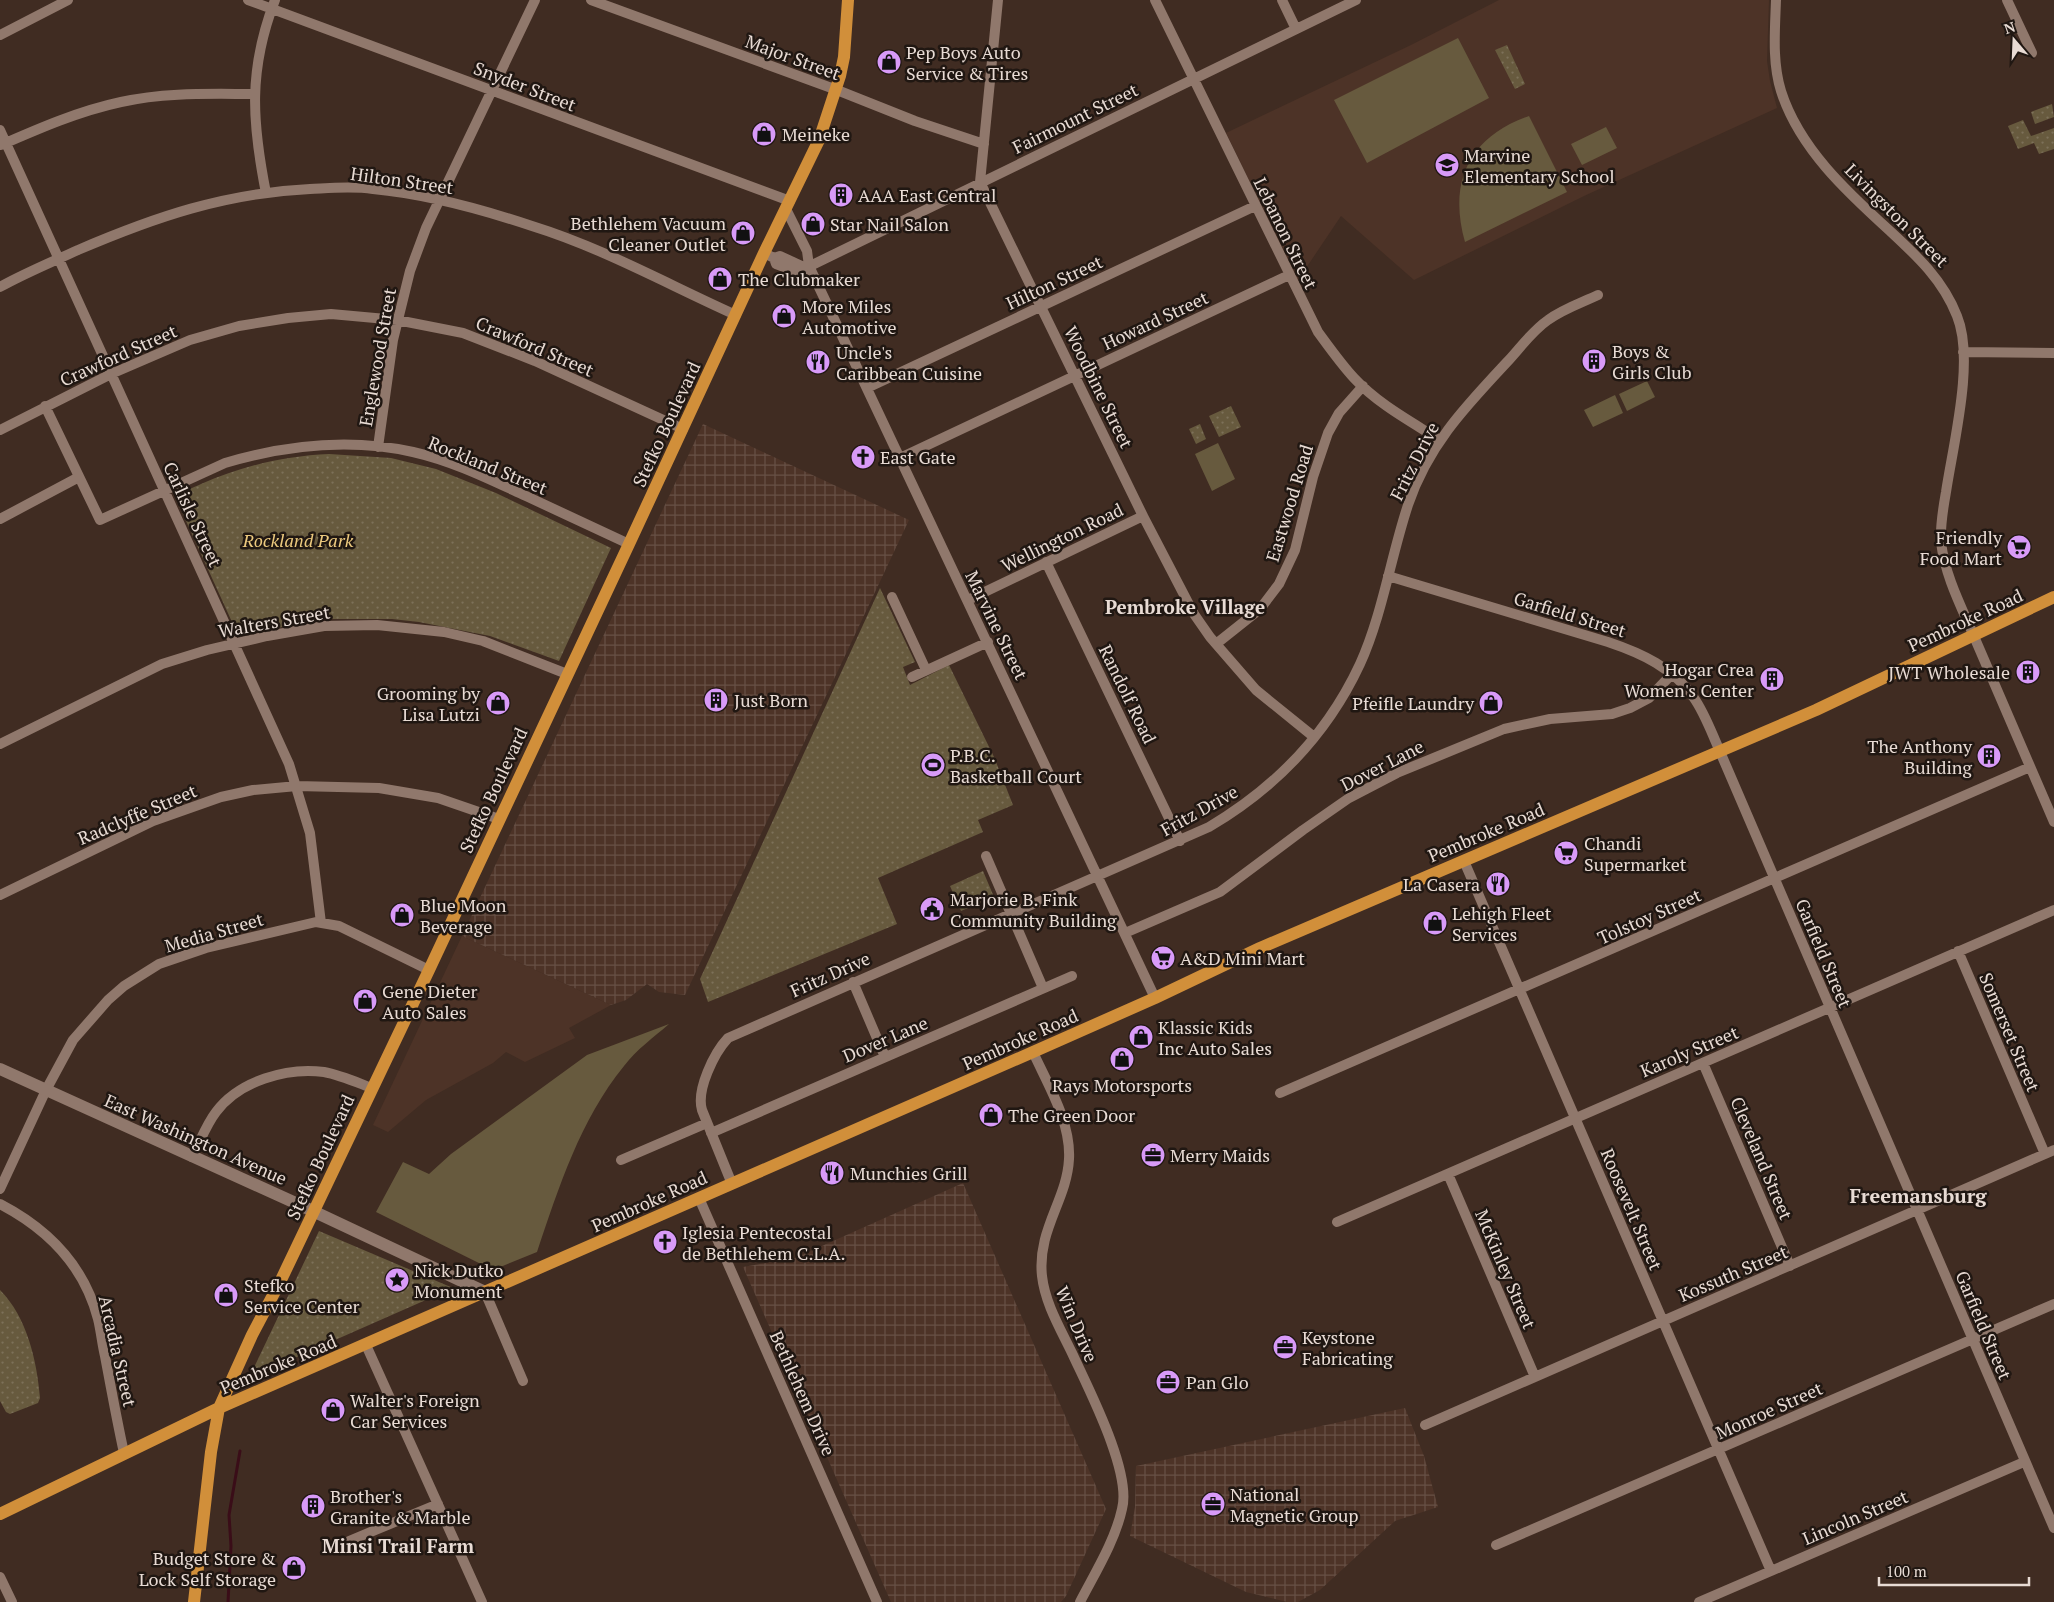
<svg xmlns="http://www.w3.org/2000/svg" width="2054" height="1602" viewBox="0 0 2054 1602" font-family="'PT Serif',serif">
<defs>
<pattern id="industrial-grid" width="8" height="8" patternUnits="userSpaceOnUse" patternTransform="scale(1.25)"><rect width="8" height="8" fill="#4d3327"/><path d="M0 4h8M4 0v8" fill="none" stroke="#675045"/></pattern>
<pattern id="park-dots" width="8" height="8" patternUnits="userSpaceOnUse" patternTransform="scale(1.25)"><rect width="8" height="8" fill="#675a3e"/><path d="M2 2h.1M6 6h.1" fill="none" stroke="#7d7159" stroke-width="1.8" stroke-linecap="round"/></pattern>
</defs>
<rect width="100%" height="100%" fill="#402c22"/>
<path fill="#4d3327" d="M 1499,0 L 1769,0 L 1767,61 L 1770,81 L 1777,108 L 1584,196 L 1414,280 L 1341,216 L 1298,280 L 1226,133 L 1411,45 Z
M 462,936 L 611,1005 L 569,1028 L 575,1038 L 525,1062 L 506,1052 L 493,1063 L 426,1100 L 388,1132 L 373,1125 Z"/>
<path fill="url(#industrial-grid)" d="M 703,424 L 909,520 L 685,995 L 659,992 L 647,984 L 626,1000 L 611,1005 L 462,936 Z
M 963,1183 L 1106,1509 L 1066,1596 L 1061,1602 L 891,1602 L 743,1267 L 795,1258 Z
M 1405,1408 L 1424,1456 L 1438,1507 L 1395,1521 L 1320,1590 L 1298,1602 L 1287,1602 L 1246,1592 L 1130,1536 L 1135,1507 L 1136,1466 Z"/>
<path fill="#675a3e" d="M 1458,38 L 1489,98 L 1367,163 L 1334,100 Z
M 1529,116 L 1567,192 L 1465,242 C 1448,182 1469,137 1529,116 Z
M 1606,127 L 1617,148 L 1582,165 L 1571,144 Z
M 1647,381 L 1655,397 L 1627,411 L 1619,394 Z
M 1615,395 L 1623,413 L 1593,427 L 1584,410 Z
M 1218,443 L 1235,479 L 1212,491 L 1195,454 Z
M 669,1024 C 654,1037 636,1050 624,1066 C 580,1120 559,1187 537,1252 L 493,1270 L 376,1212 L 403,1162 L 429,1174 L 451,1154 L 587,1055 Z"/>
<path fill="url(#park-dots)" d="M 1507,45 L 1525,84 L 1515,89 L 1495,50 Z
M 2052,104 L 2054,117 L 2035,124 L 2031,112 Z
M 2023,120 L 2031,136 L 2054,128 L 2054,149 L 2039,154 L 2034,143 L 2018,149 L 2008,126 Z
M 1231,406 L 1241,427 L 1219,437 L 1209,416 Z
M 1200,424 L 1206,439 L 1196,444 L 1189,429 Z
M 329,454 L 391,458 L 436,469 L 496,493 L 611,548 L 559,661 L 490,636 L 419,622 L 392,619 L 325,619 L 240,635 L 237,633 L 176,499 L 177,496 C 183,491 193,488 201,484 C 242,466 284,456 329,454 Z
M 880,588 L 915,662 L 903,667 L 910,685 L 949,665 L 994,757 L 1013,805 L 978,820 L 983,832 L 878,878 L 897,924 L 708,1002 L 700,979 Z
M 983,871 L 994,897 L 961,911 L 950,886 Z
M 319,1231 L 453,1288 L 249,1378 Z
M 0,1290 C 27,1317 37,1361 40,1398 L 38,1403 L 10,1414 L 6,1412 L 0,1401 Z"/>
<g fill="none" stroke-linecap="round" stroke-linejoin="round">
<path stroke="#3a0d18" stroke-width="3" d="M 228,1602 L 231,1546 L 229,1515 L 240,1451"/>
<path stroke="#90786c" stroke-width="10" d="M 248,0 L 790,201
M 591,0 L 837,90 L 915,121 L 984,144
M 998,0 L 980,182 L 1143,516 L 1194,614 L 1210,637 L 1256,690 L 1314,737
M 1155,0 L 1318,332 C 1329,347 1341,364 1354,378 C 1378,404 1410,421 1440,440
M 1282,0 L 1296,29
M 1776,0 C 1775,30 1772,62 1781,91 C 1799,148 1847,192 1890,231 C 1917,256 1943,280 1957,316 C 1975,360 1953,445 1946,492 C 1943,509 1940,525 1941,542 C 1945,577 1963,610 1976,641 C 2002,702 2028,762 2054,822
M 2007,0 L 2032,53
M 0,35 L 68,0
M 0,130 L 289,764 L 310,833 L 321,923
M 1,145 C 40,128 79,111 121,102 C 165,92 210,94 255,94
M 266,193 C 252,122 248,70 275,0
M 786,209 L 807,251 L 809,266 L 1155,998
M 764,253 L 774,258 L 776,264 L 800,273 L 806,268 L 1356,0
M 774,258 L 780,256 L 806,268
M 0,287 C 25,273 52,262 78,250 C 155,217 225,193 310,189 C 331,188 352,186 373,189 C 427,194 481,209 532,226 C 603,248 669,285 736,315
M 1963,352 L 2054,353
M 867,388 L 1255,206
M 45,406 L 100,520 L 225,463 C 286,445 351,438 413,452 C 453,461 489,479 526,496 C 561,512 595,528 629,544
M 0,430 L 111,374 L 190,340 L 239,326 L 288,318 L 331,314 L 397,320 L 463,333 L 535,361 L 683,429
M 378,447 L 393,340 L 410,271 L 426,228 L 535,0
M 900,458 L 1289,275
M 0,519 L 79,477
M 1046,562 L 1180,841
M 1388,576 L 1608,642 C 1641,653 1674,668 1694,698 C 1703,711 1709,726 1715,740 L 2054,1528
M 892,597 L 926,670
M 968,600 L 1143,516
M 1216,644 L 1260,609 L 1279,584 L 1295,550 L 1313,477 L 1328,433 L 1339,413 L 1363,386
M 912,677 L 988,642
M 0,744 L 162,664 L 207,650 L 267,636 L 324,626 L 377,625 L 444,632 L 483,641 L 567,674
M 986,856 L 1043,988
M 1464,861 L 1771,1571
M 0,895 L 153,821 L 221,797 L 253,790 L 297,786 L 379,788 L 438,798 L 499,819
M 1125,933 L 1220,892 L 1303,830 L 1349,798 L 1397,773 L 1504,729 L 1550,719 L 1612,714 L 1630,708 L 1649,698 L 1671,675
M 1958,951 L 2045,1154
M 853,982 L 885,1057
M 1033,1052 C 1048,1085 1071,1122 1069,1159 C 1067,1200 1037,1230 1042,1276 C 1045,1303 1060,1328 1072,1353 C 1088,1388 1132,1472 1122,1509 C 1115,1541 1095,1573 1080,1602
M 1703,1063 L 1790,1266
M 1280,1093 L 2030,767
M 711,1133 L 1072,976
M 192,1157 C 200,1142 206,1125 216,1112 C 239,1081 287,1067 324,1072 C 340,1075 356,1082 372,1088
M 621,1160 L 707,1123
M 1448,1174 L 1535,1377
M 732,1184 L 702,1110 C 696,1090 714,1053 728,1038 L 1209,827 C 1275,788 1327,735 1360,664 C 1382,616 1391,556 1408,505 C 1428,445 1466,406 1508,361 C 1521,347 1532,331 1548,320 C 1563,309 1581,303 1598,295
M 0,1189 L 46,1090 L 73,1040 L 108,1000 L 124,986 L 159,964 L 206,948 L 316,922 L 339,926 L 429,970
M 699,1198 L 877,1602
M 0,1204 C 48,1229 84,1265 98,1319 C 101,1331 102,1344 105,1356 C 111,1388 117,1421 124,1453
M 1337,1222 L 2054,910
M 485,1292 L 523,1381
M 366,1345 L 482,1602
M 1425,1425 L 2054,1150
M 349,1541 L 438,1504
M 1496,1545 L 2054,1304
M 0,1577 L 12,1602
M 1699,1602 L 2024,1462"/>
<path stroke="#90786c" stroke-width="12" d="M 0,1069 L 300,1205 L 485,1292"/>
<path stroke="#d18f3a" stroke-width="12" d="M 0,1514 L 219,1408 L 1033,1052 L 1155,998 L 1260,948 L 1816,710 L 2054,597
M 194,1602 L 211,1452 L 219,1408 L 252,1335 L 281,1280 L 429,970 L 629,544 L 764,253 L 819,140 L 840,76 L 844,57 L 848,0"/>
</g>
<defs>
<symbol id="shop-disc" viewBox="-11 -11 22 22"><circle r="9.5" fill="#d89af8" stroke="#201712"/><path d="M-5-2.5h2.3a2.7 3.5 0 0 1 5.4 0H5L5.5 6h-11ZM-1.5-2.5h3a1.5 2.3 0 0 0-3 0Z" fill="#111"/></symbol>
<symbol id="school-disc" viewBox="-11 -11 22 22"><circle r="9.5" fill="#d89af8" stroke="#201712"/><path d="M0-5L7-2L0 1L-7-2ZM-4 1L0 2.5L4 1V4Q0 6-4 4Z" fill="#111"/></symbol>
<symbol id="building-disc" viewBox="-11 -11 22 22"><circle r="9.5" fill="#d89af8" stroke="#201712"/><path d="M-4-6H4V6H1V3H-1V6H-4ZM-2.5-4.3h1.7v1.8h-1.7ZM.8-4.3h1.7v1.8H.8ZM-2.5-1h1.7V.8h-1.7ZM.8-1h1.7V.8H.8Z" fill="#111"/></symbol>
<symbol id="restaurant-disc" viewBox="-11 -11 22 22"><circle r="9.5" fill="#d89af8" stroke="#201712"/><path d="M-5-6h1v4h1v-4h1v4h1v-4h1v5L-1.5 .5V6h-2V.5L-5-1ZM5-6V6H3V1.5H1.5Q1.5-4 5-6Z" fill="#111"/></symbol>
<symbol id="church-disc" viewBox="-11 -11 22 22"><circle r="9.5" fill="#d89af8" stroke="#201712"/><path d="M-1.2-6h2.4v3.5h3.3v2.4h-3.3V6h-2.4V-.1h-3.3v-2.4h3.3Z" fill="#111"/></symbol>
<symbol id="supermarket-disc" viewBox="-11 -11 22 22"><circle r="9.5" fill="#d89af8" stroke="#201712"/><path d="M-6-5.5h2.5l.6 2H6L4.5 2H-2.5L-4.4-4H-6ZM-1.5 3.2a1.3 1.3 0 1 0 .1 0ZM3 3.2a1.3 1.3 0 1 0 .1 0Z" fill="#111"/></symbol>
<symbol id="stadium-disc" viewBox="-11 -11 22 22"><circle r="9.5" fill="#d89af8" stroke="#201712"/><path d="M0-5a6.5 5 0 1 0 0 10a6.5 5 0 1 0 0-10ZM-3.5-1.8h7v3.6h-7Z" fill="#111"/></symbol>
<symbol id="civic-disc" viewBox="-11 -11 22 22"><circle r="9.5" fill="#d89af8" stroke="#201712"/><path d="M-.6-6.5H3V-4.5H.6V-3L4-1V1h2V6H-6V1h2V-1L-.6-3ZM-1.2 2.5V6h2.4V2.5Z" fill="#111"/></symbol>
<symbol id="office-disc" viewBox="-11 -11 22 22"><circle r="9.5" fill="#d89af8" stroke="#201712"/><path d="M-6-3h4V-5.5h4V-3h4V5H-6ZM-1-4.5V-3h2v-1.5ZM-6 0V1H6V0Z" fill="#111"/></symbol>
<symbol id="sight-disc" viewBox="-11 -11 22 22"><circle r="9.5" fill="#d89af8" stroke="#201712"/><path d="M0-6L1.8-2.2L6-1.7L2.9 1.2L3.7 5.4L0 3.3L-3.7 5.4L-2.9 1.2L-6-1.7L-1.8-2.2Z" fill="#111"/></symbol>
</defs>
<g fill-rule="evenodd">
<use href="#shop-disc" x="875" y="48" width="28" height="28"/>
<use href="#shop-disc" x="750" y="120" width="28" height="28"/>
<use href="#school-disc" x="1433" y="151" width="28" height="28"/>
<use href="#building-disc" x="827" y="181" width="28" height="28"/>
<use href="#shop-disc" x="799" y="210" width="28" height="28"/>
<use href="#shop-disc" x="729" y="219" width="28" height="28"/>
<use href="#shop-disc" x="706" y="265" width="28" height="28"/>
<use href="#shop-disc" x="770" y="302" width="28" height="28"/>
<use href="#building-disc" x="1580" y="347" width="28" height="28"/>
<use href="#restaurant-disc" x="804" y="348" width="28" height="28"/>
<use href="#church-disc" x="849" y="443" width="28" height="28"/>
<use href="#supermarket-disc" x="2005" y="533" width="28" height="28"/>
<use href="#building-disc" x="2014" y="658" width="28" height="28"/>
<use href="#building-disc" x="1758" y="665" width="28" height="28"/>
<use href="#building-disc" x="702" y="686" width="28" height="28"/>
<use href="#shop-disc" x="484" y="689" width="28" height="28"/>
<use href="#shop-disc" x="1477" y="689" width="28" height="28"/>
<use href="#building-disc" x="1975" y="742" width="28" height="28"/>
<use href="#stadium-disc" x="919" y="751" width="28" height="28"/>
<use href="#supermarket-disc" x="1552" y="839" width="28" height="28"/>
<use href="#restaurant-disc" x="1484" y="870" width="28" height="28"/>
<use href="#civic-disc" x="918" y="895" width="28" height="28"/>
<use href="#shop-disc" x="388" y="901" width="28" height="28"/>
<use href="#shop-disc" x="1421" y="909" width="28" height="28"/>
<use href="#supermarket-disc" x="1149" y="944" width="28" height="28"/>
<use href="#shop-disc" x="351" y="987" width="28" height="28"/>
<use href="#shop-disc" x="1127" y="1023" width="28" height="28"/>
<use href="#shop-disc" x="1108" y="1045" width="28" height="28"/>
<use href="#shop-disc" x="977" y="1101" width="28" height="28"/>
<use href="#office-disc" x="1139" y="1141" width="28" height="28"/>
<use href="#restaurant-disc" x="818" y="1159" width="28" height="28"/>
<use href="#church-disc" x="651" y="1228" width="28" height="28"/>
<use href="#sight-disc" x="383" y="1266" width="28" height="28"/>
<use href="#shop-disc" x="212" y="1281" width="28" height="28"/>
<use href="#office-disc" x="1271" y="1333" width="28" height="28"/>
<use href="#office-disc" x="1154" y="1368" width="28" height="28"/>
<use href="#shop-disc" x="319" y="1396" width="28" height="28"/>
<use href="#office-disc" x="1199" y="1490" width="28" height="28"/>
<use href="#building-disc" x="299" y="1492" width="28" height="28"/>
<use href="#shop-disc" x="280" y="1554" width="28" height="28"/>
</g>
<g text-anchor="middle" dominant-baseline="central" stroke-width="5" stroke-linejoin="round" paint-order="stroke">
<g font-size="18" fill="#e8dbd4" stroke="#201712" text-anchor="start">
<text x="906" y="52">Pep Boys Auto<tspan x="906" dy="21">Service &amp; Tires</tspan></text>
<text x="782" y="134">Meineke</text>
<text x="1464" y="155">Marvine<tspan x="1464" dy="21">Elementary School</tspan></text>
<text x="858" y="195">AAA East Central</text>
<text x="726" y="223" text-anchor="end">Bethlehem Vacuum<tspan x="726" dy="21">Cleaner Outlet</tspan></text>
<text x="830" y="224">Star Nail Salon</text>
<text x="738" y="279">The Clubmaker</text>
<text x="802" y="306">More Miles<tspan x="802" dy="21">Automotive</tspan></text>
<text x="1612" y="351">Boys &amp;<tspan x="1612" dy="21">Girls Club</tspan></text>
<text x="836" y="352">Uncle's<tspan x="836" dy="21">Caribbean Cuisine</tspan></text>
<text x="880" y="457">East Gate</text>
<text x="2002" y="537" text-anchor="end">Friendly<tspan x="2002" dy="21">Food Mart</tspan></text>
<text x="1754" y="669" text-anchor="end">Hogar Crea<tspan x="1754" dy="21">Women's Center</tspan></text>
<text x="2010" y="672" text-anchor="end">JWT Wholesale</text>
<text x="480" y="693" text-anchor="end">Grooming by<tspan x="480" dy="21">Lisa Lutzi</tspan></text>
<text x="734" y="700">Just Born</text>
<text x="1474" y="703" text-anchor="end">Pfeifle Laundry</text>
<text x="1972" y="746" text-anchor="end">The Anthony<tspan x="1972" dy="21">Building</tspan></text>
<text x="950" y="755">P.B.C.<tspan x="950" dy="21">Basketball Court</tspan></text>
<text x="1584" y="843">Chandi<tspan x="1584" dy="21">Supermarket</tspan></text>
<text x="1480" y="884" text-anchor="end">La Casera</text>
<text x="950" y="899">Marjorie B. Fink<tspan x="950" dy="21">Community Building</tspan></text>
<text x="420" y="905">Blue Moon<tspan x="420" dy="21">Beverage</tspan></text>
<text x="1452" y="913">Lehigh Fleet<tspan x="1452" dy="21">Services</tspan></text>
<text x="1180" y="958">A&amp;D Mini Mart</text>
<text x="382" y="991">Gene Dieter<tspan x="382" dy="21">Auto Sales</tspan></text>
<text x="1158" y="1027">Klassic Kids<tspan x="1158" dy="21">Inc Auto Sales</tspan></text>
<text x="1122" y="1085" text-anchor="middle">Rays Motorsports</text>
<text x="1008" y="1115">The Green Door</text>
<text x="1170" y="1155">Merry Maids</text>
<text x="850" y="1173">Munchies Grill</text>
<text x="682" y="1232">Iglesia Pentecostal<tspan x="682" dy="21">de Bethlehem C.L.A.</tspan></text>
<text x="414" y="1270">Nick Dutko<tspan x="414" dy="21">Monument</tspan></text>
<text x="244" y="1285">Stefko<tspan x="244" dy="21">Service Center</tspan></text>
<text x="1302" y="1337">Keystone<tspan x="1302" dy="21">Fabricating</tspan></text>
<text x="1186" y="1382">Pan Glo</text>
<text x="350" y="1400">Walter's Foreign<tspan x="350" dy="21">Car Services</tspan></text>
<text x="1230" y="1494">National<tspan x="1230" dy="21">Magnetic Group</tspan></text>
<text x="330" y="1496">Brother's<tspan x="330" dy="21">Granite &amp; Marble</tspan></text>
<text x="276" y="1558" text-anchor="end">Budget Store &amp;<tspan x="276" dy="21">Lock Self Storage</tspan></text>
</g>
<g font-size="18" fill="#e8dbd4" stroke="#201712">
<text transform="translate(793 57) rotate(20)">Major Street</text>
<text transform="translate(525 86) rotate(21)">Snyder Street</text>
<text transform="translate(1075 118) rotate(-26)">Fairmount Street</text>
<text transform="translate(402 180) rotate(8)">Hilton Street</text>
<text transform="translate(1897 215) rotate(45)">Livingston Street</text>
<text transform="translate(1286 233) rotate(64)">Lebanon Street</text>
<text transform="translate(1054 282) rotate(-25)">Hilton Street</text>
<text transform="translate(1155 320) rotate(-25)">Howard Street</text>
<text transform="translate(535 346) rotate(23)">Crawford Street</text>
<text transform="translate(118 355) rotate(-24)">Crawford Street</text>
<text transform="translate(377 357) rotate(-80)">Englewood Street</text>
<text transform="translate(1099 387) rotate(64)">Woodbine Street</text>
<text transform="translate(666 424) rotate(-65)">Stefko Boulevard</text>
<text transform="translate(1414 461) rotate(-63)">Fritz Drive</text>
<text transform="translate(488 465) rotate(22)">Rockland Street</text>
<text transform="translate(1289 503) rotate(-73)">Eastwood Road</text>
<text transform="translate(193 514) rotate(65)">Carlisle Street</text>
<text transform="translate(1062 537) rotate(-26)">Wellington Road</text>
<text transform="translate(1570 614) rotate(17)">Garfield Street</text>
<text transform="translate(1965 620) rotate(-25)">Pembroke Road</text>
<text transform="translate(274 621) rotate(-10)">Walters Street</text>
<text transform="translate(997 625) rotate(64)">Marvine Street</text>
<text transform="translate(1128 694) rotate(64)">Randolf Road</text>
<text transform="translate(1382 765) rotate(-27)">Dover Lane</text>
<text transform="translate(493 790) rotate(-65)">Stefko Boulevard</text>
<text transform="translate(1199 810) rotate(-29)">Fritz Drive</text>
<text transform="translate(137 814) rotate(-23)">Radclyffe Street</text>
<text transform="translate(1486 832) rotate(-23)">Pembroke Road</text>
<text transform="translate(1649 916) rotate(-24)">Tolstoy Street</text>
<text transform="translate(214 932) rotate(-16)">Media Street</text>
<text transform="translate(1824 953) rotate(67)">Garfield Street</text>
<text transform="translate(830 974) rotate(-24)">Fritz Drive</text>
<text transform="translate(2010 1032) rotate(67)">Somerset Street</text>
<text transform="translate(885 1039) rotate(-23)">Dover Lane</text>
<text transform="translate(1020 1039) rotate(-24)">Pembroke Road</text>
<text transform="translate(1689 1051) rotate(-23)">Karoly Street</text>
<text transform="translate(196 1139) rotate(24)">East Washington Avenue</text>
<text transform="translate(320 1157) rotate(-65)">Stefko Boulevard</text>
<text transform="translate(1762 1158) rotate(67)">Cleveland Street</text>
<text transform="translate(649 1201) rotate(-24)">Pembroke Road</text>
<text transform="translate(1632 1209) rotate(67)">Roosevelt Street</text>
<text transform="translate(1506 1269) rotate(67)">McKinley Street</text>
<text transform="translate(1733 1273) rotate(-23)">Kossuth Street</text>
<text transform="translate(1077 1324) rotate(67)">Win Drive</text>
<text transform="translate(1984 1325) rotate(67)">Garfield Street</text>
<text transform="translate(118 1351) rotate(77)">Arcadia Street</text>
<text transform="translate(278 1364) rotate(-23)">Pembroke Road</text>
<text transform="translate(803 1393) rotate(66)">Bethlehem Drive</text>
<text transform="translate(1769 1410) rotate(-24)">Monroe Street</text>
<text transform="translate(1855 1517) rotate(-23)">Lincoln Street</text>
</g>
<g font-size="18" font-style="italic" fill="#ecc97e" stroke="#201712">
<text x="298" y="540">Rockland Park</text>
</g>
<g font-size="19" font-weight="bold" fill="#e8dbd4" stroke="#201712">
<text x="1185" y="606">Pembroke Village</text>
<text x="398" y="1545">Minsi Trail Farm</text>
</g>
<g font-size="20" font-weight="bold" fill="#e8dbd4" stroke="#201712">
<text x="1918" y="1195">Freemansburg</text>
</g>
</g>
<g transform="translate(2014 40) rotate(341)" stroke="#201712" stroke-width="4" paint-order="stroke">
<path d="M0-4L9 19L0 12L-9 19Z" fill="#e8dbd4"/>
<text y="-8" font-size="14" font-weight="bold" text-anchor="middle" fill="#e8dbd4">N</text>
</g>
<path d="M1879 1577v8h150v-8" fill="none" stroke="#e8dbd4" stroke-width="2.5"/>
<text x="1886" y="1577" font-size="15" fill="#e8dbd4" stroke="#201712" stroke-width="4" paint-order="stroke">100 m</text>
</svg>
